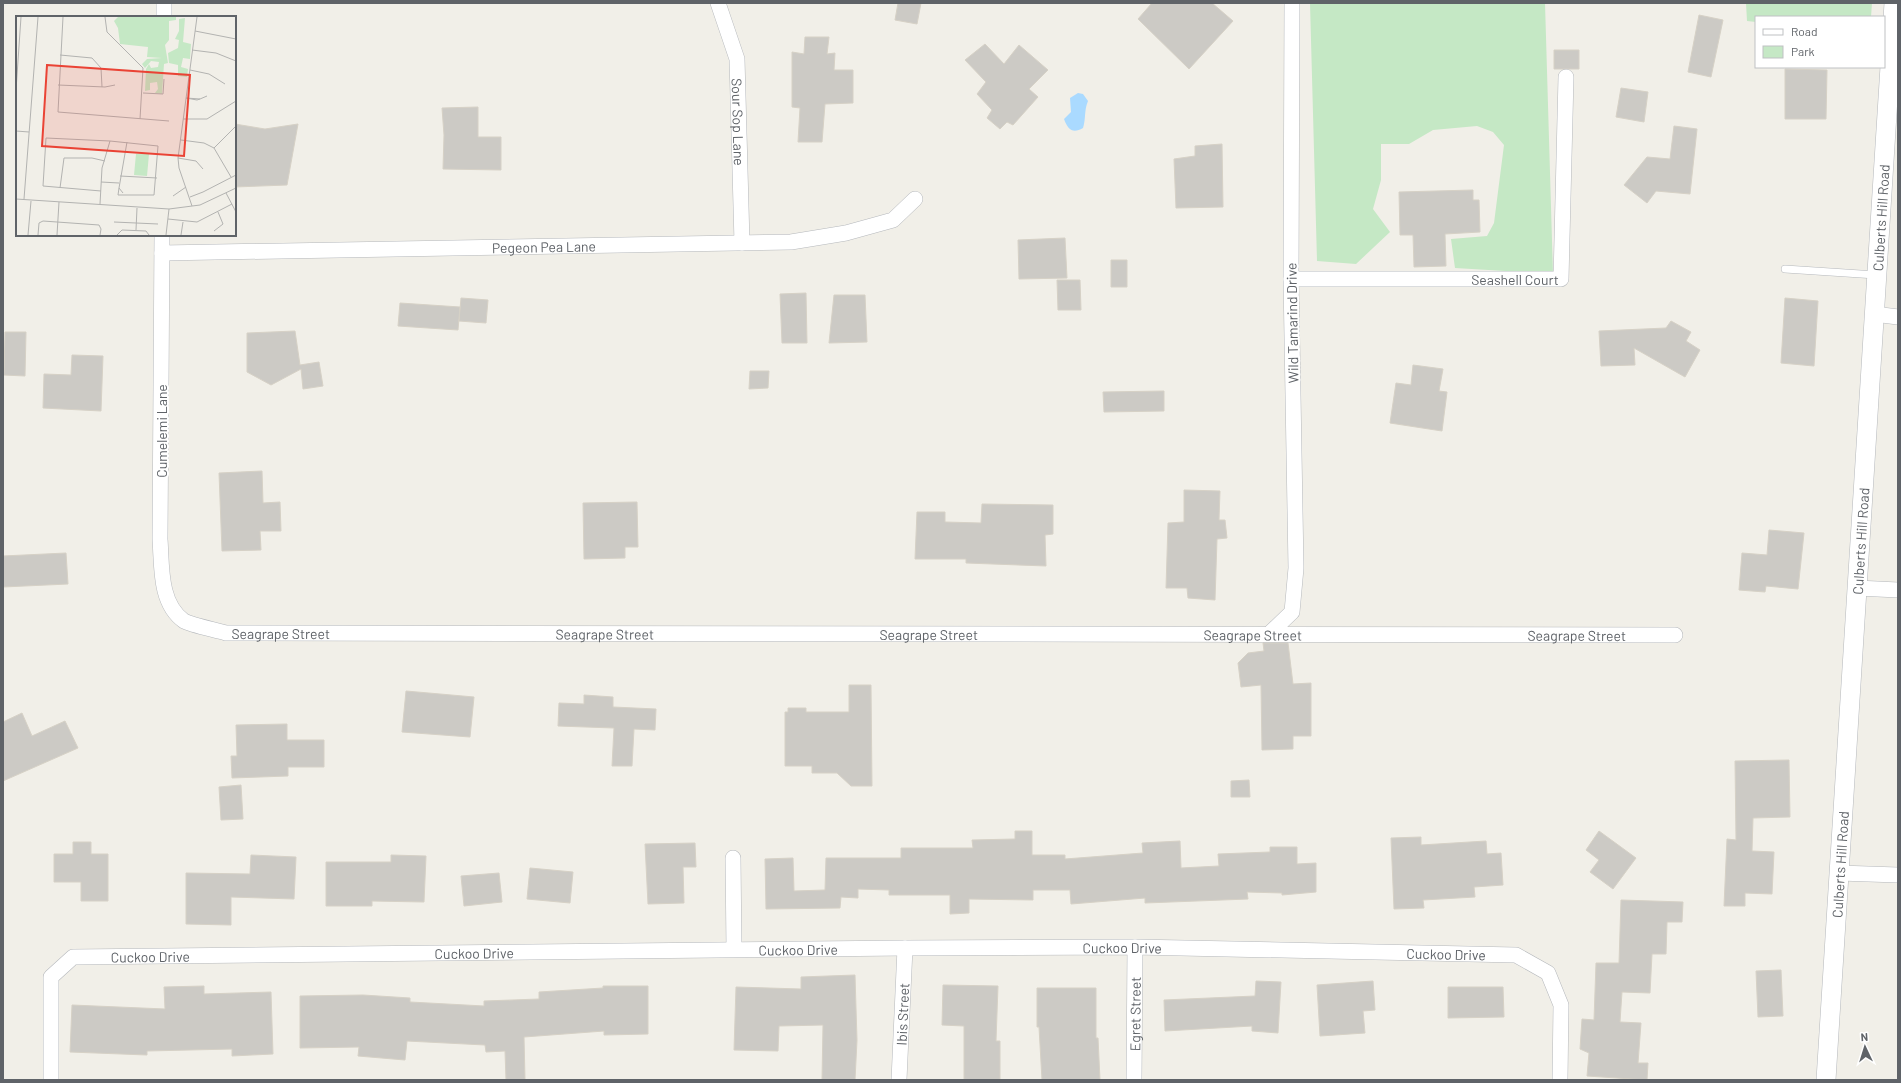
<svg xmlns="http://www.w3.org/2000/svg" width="1901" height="1083" viewBox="0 0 1901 1083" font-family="Barlow,sans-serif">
<rect width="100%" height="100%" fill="#f1efe8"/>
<path fill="#c5e8c5" d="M 1310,3 L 1545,3 L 1553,274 L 1455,268 L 1451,239 L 1487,236 L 1494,223 L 1504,145 L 1493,132 L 1477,126 L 1433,130 L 1409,144 L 1381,144 L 1381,180 L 1373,209 L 1390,232 L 1356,264 L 1317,261 Z
M 1746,3 L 1872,3 L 1871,17 L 1756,17 L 1756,22 L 1747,21 Z"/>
<path fill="#aadaff" d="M 1078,93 L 1083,94 L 1088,101 C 1084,110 1086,119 1083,128 C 1073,134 1068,130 1064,119 L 1071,112 L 1070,98 Z"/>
<path fill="#cccac5" stroke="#d6d1c6" d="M 898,3 L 921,3 L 917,24 L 895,20 Z
M 1152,3 L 1212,3 L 1233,21 L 1189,69 L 1138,19 Z
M 1699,15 L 1723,20 L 1711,77 L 1688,72 Z
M 805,37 L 829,37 L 827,54 L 835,53 L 834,70 L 853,70 L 853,103 L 825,104 L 822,142 L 798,142 L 800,108 L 792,107 L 792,52 L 804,54 Z
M 985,44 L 1004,64 L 1019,45 L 1048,70 L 1029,89 L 1038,97 L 1013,125 L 1007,122 L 1000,129 L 987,118 L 992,110 L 977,94 L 986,82 L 965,60 Z
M 1554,50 L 1579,50 L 1579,69 L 1554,69 Z
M 1785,69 L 1827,70 L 1826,119 L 1785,119 Z
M 1621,88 L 1648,92 L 1644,122 L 1616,117 Z
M 478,107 L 478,137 L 501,137 L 501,170 L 443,169 L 444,135 L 442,108 Z
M 235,124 L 265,129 L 298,124 L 287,185 L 235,187 Z
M 1674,126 L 1697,129 L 1690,194 L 1656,191 L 1647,203 L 1624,185 L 1647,157 L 1670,159 Z
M 1222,144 L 1223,207 L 1176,208 L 1174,159 L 1195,156 L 1195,146 Z
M 1473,190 L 1473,200 L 1479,200 L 1480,232 L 1445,234 L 1446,266 L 1414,267 L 1413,235 L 1400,235 L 1399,192 Z
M 1065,238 L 1067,278 L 1019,279 L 1018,240 Z
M 1111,260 L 1127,260 L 1127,287 L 1111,287 Z
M 1057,280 L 1080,280 L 1081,310 L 1058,310 Z
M 806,293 L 807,343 L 782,343 L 780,294 Z
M 834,295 L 865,295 L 867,342 L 829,343 Z
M 461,298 L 488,300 L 486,323 L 459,321 Z
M 1785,298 L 1818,301 L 1814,366 L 1781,363 Z
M 400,303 L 460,307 L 458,330 L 398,326 Z
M 1671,321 L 1691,332 L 1686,341 L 1700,350 L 1685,377 L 1634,348 L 1635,365 L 1601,366 L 1599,331 L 1666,328 Z
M 295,331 L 300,365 L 319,362 L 323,386 L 303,389 L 301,369 L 271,385 L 247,372 L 247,333 Z
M 5,332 L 26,332 L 25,376 L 4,375 Z
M 72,355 L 103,356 L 101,411 L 43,408 L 44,374 L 71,375 Z
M 1413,365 L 1443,369 L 1439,391 L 1447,392 L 1442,431 L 1390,423 L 1396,383 L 1411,385 Z
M 750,371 L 769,371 L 768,388 L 749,389 Z
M 1164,391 L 1164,411 L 1104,412 L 1103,392 Z
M 262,471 L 263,503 L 280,502 L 281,531 L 260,531 L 261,550 L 222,551 L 219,473 Z
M 1184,490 L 1220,491 L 1219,520 L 1225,520 L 1227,538 L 1217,539 L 1215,600 L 1188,598 L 1187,588 L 1166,588 L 1168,523 L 1184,522 Z
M 637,502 L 638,547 L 625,547 L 625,558 L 584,559 L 583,503 Z
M 982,504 L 1053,505 L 1053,534 L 1045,535 L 1046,566 L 966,563 L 966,559 L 915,559 L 917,512 L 945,512 L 945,522 L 981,523 Z
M 1769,530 L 1804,533 L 1798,589 L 1766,586 L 1765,592 L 1739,590 L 1742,553 L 1767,555 Z
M 66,553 L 68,584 L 3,587 L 3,556 Z
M 1263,643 L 1288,643 L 1293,684 L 1311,683 L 1311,736 L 1293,736 L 1293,749 L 1262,750 L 1261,685 L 1241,687 L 1238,663 L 1248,653 L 1264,651 Z
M 849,685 L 871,685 L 872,786 L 851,786 L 837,773 L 812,773 L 812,766 L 785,766 L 785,712 L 788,712 L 788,708 L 806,708 L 806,712 L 849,712 Z
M 406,691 L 474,697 L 470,737 L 402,732 Z
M 584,695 L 613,697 L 613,707 L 656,709 L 655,730 L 634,729 L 632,766 L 612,766 L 614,728 L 558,726 L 559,703 L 584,704 Z
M 22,713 L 32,736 L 65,721 L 78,748 L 3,781 L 3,722 Z
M 287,724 L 287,740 L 324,740 L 324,767 L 288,767 L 288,776 L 232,778 L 231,756 L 237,756 L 236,725 Z
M 1789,760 L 1790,817 L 1753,818 L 1752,851 L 1774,852 L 1772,894 L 1745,893 L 1745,906 L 1724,906 L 1727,839 L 1736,840 L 1735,761 Z
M 1249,780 L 1250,797 L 1231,797 L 1231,781 Z
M 241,785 L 243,819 L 221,820 L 219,787 Z
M 1015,831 L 1032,831 L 1032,855 L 1065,855 L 1065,859 L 1143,853 L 1142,843 L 1180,841 L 1181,868 L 1219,866 L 1218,854 L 1270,852 L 1270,847 L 1297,847 L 1297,864 L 1316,863 L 1316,892 L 1282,895 L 1282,893 L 1247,892 L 1248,899 L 1145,903 L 1145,898 L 1071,904 L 1070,890 L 1033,890 L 1033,900 L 969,899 L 969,913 L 950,914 L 950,895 L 889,895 L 889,890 L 858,889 L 858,898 L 841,897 L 840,908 L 766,909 L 765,859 L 793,858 L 794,891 L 825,890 L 826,858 L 901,858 L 901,848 L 973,848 L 972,840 L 1015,839 Z
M 1599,831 L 1636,858 L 1613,889 L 1590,872 L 1599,860 L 1586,850 Z
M 1421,837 L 1421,845 L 1486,841 L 1487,854 L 1501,853 L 1503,885 L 1474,887 L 1475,897 L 1423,900 L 1424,908 L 1394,909 L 1391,838 Z
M 73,842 L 91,842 L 91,854 L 108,854 L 108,901 L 81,901 L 81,882 L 54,882 L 54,854 L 73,854 Z
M 695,843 L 696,867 L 683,867 L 684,903 L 648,904 L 645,844 Z
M 251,855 L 296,857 L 294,899 L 231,897 L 231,925 L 186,924 L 186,873 L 250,874 Z
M 391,855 L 426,856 L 424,902 L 372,901 L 372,906 L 326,906 L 326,862 L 391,862 Z
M 530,868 L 573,872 L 570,903 L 527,899 Z
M 499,873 L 502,902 L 464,906 L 461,876 Z
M 1621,900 L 1683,902 L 1682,922 L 1667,922 L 1666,954 L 1652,954 L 1650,993 L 1622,992 L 1620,1022 L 1641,1023 L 1638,1063 L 1648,1063 L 1647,1080 L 1587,1076 L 1589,1053 L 1580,1049 L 1582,1019 L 1594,1020 L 1596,963 L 1619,963 Z
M 1781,970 L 1783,1016 L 1758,1017 L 1756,971 Z
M 855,975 L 857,1040 L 855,1080 L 822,1080 L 823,1025 L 779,1026 L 778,1051 L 734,1050 L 736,987 L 801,989 L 801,977 Z
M 1256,981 L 1281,982 L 1278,1033 L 1252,1031 L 1252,1026 L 1165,1031 L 1164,1000 L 1255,996 Z
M 1373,981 L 1375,1010 L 1363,1011 L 1365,1033 L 1320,1036 L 1317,985 Z
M 943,985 L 998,986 L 996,1041 L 1000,1041 L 1000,1080 L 964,1080 L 964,1026 L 942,1025 Z
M 204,986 L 204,994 L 271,992 L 273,1054 L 232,1056 L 232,1049 L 147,1051 L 147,1055 L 70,1052 L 72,1005 L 165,1009 L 164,987 Z
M 603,986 L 648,986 L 648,1034 L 604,1035 L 604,1031 L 524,1037 L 525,1080 L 506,1080 L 505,1051 L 486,1052 L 485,1045 L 407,1041 L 405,1060 L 358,1056 L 359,1047 L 300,1048 L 300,996 L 363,995 L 410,998 L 410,1002 L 484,1006 L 484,1001 L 539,999 L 539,992 L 603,988 Z
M 1448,987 L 1503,987 L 1504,1017 L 1448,1018 Z
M 1037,988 L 1096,988 L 1096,1038 L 1098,1038 L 1100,1080 L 1042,1080 L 1039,1027 L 1037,1027 Z"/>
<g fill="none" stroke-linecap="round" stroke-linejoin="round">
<defs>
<path id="service" d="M 1785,269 L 1876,275"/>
<g id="minor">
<path id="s1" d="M 718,3 L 737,59 L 742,243"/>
<path d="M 164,17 L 164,3"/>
<path id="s2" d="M 162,235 L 160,539 C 162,566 159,603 184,621 C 191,625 216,630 226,633 L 1675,635"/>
<path id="s3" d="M 162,253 L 791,242 L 846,233 L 893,220 L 915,199"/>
<path id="s4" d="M 1291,279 L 1561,279 L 1566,77"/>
<path d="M 1874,314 L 1898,317"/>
<path d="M 1857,588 L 1898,590"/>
<path d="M 1270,633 L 1292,612 L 1296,568 L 1291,279 L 1292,3"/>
<path d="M 733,858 L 734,949"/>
<path d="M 1839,873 L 1898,875"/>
<path id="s5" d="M 51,1080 L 51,977 L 73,957 L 905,948 L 1135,947 L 1516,955 L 1548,973 L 1561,1005 L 1560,1080"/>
<path id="s6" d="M 899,1080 L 905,948"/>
<path id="s7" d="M 1134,1080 L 1135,947"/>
</g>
<g id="tertiary">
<path id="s8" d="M 1826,1080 L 1894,3"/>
</g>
</defs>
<use href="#service" stroke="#b5b8bc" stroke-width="8"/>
<use href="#minor" stroke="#b5b8bc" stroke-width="16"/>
<use href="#tertiary" stroke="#b5b8bc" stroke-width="20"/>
<use href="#service" stroke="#fff" stroke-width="7"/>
<use href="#minor" stroke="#fff" stroke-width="15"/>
<use href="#tertiary" stroke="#fff" stroke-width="19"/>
</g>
<g text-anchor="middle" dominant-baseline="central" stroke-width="4" stroke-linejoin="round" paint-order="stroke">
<g font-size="14" fill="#5f6368" stroke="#fff">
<text stroke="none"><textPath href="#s1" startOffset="122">Sour Sop Lane</textPath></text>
<text stroke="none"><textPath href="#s8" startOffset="864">Culberts Hill Road</textPath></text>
<text stroke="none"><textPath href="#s3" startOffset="382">Pegeon Pea Lane</textPath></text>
<text stroke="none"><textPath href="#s4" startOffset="224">Seashell Court</textPath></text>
<text transform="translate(1292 323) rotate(-91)">Wild Tamarind Drive</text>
<text transform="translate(161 431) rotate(-90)">Cumelemi Lane</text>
<text stroke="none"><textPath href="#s8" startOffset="540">Culberts Hill Road</textPath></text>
<text stroke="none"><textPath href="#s2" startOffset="491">Seagrape Street</textPath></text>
<text stroke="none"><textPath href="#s2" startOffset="815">Seagrape Street</textPath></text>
<text stroke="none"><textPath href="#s2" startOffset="1139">Seagrape Street</textPath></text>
<text stroke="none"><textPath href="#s2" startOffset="1463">Seagrape Street</textPath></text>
<text stroke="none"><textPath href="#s2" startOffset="1787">Seagrape Street</textPath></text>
<text stroke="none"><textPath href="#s8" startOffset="216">Culberts Hill Road</textPath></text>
<text stroke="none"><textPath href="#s5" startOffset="1182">Cuckoo Drive</textPath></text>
<text stroke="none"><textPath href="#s5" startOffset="858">Cuckoo Drive</textPath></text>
<text stroke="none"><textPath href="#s5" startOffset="534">Cuckoo Drive</textPath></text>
<text stroke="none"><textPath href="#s5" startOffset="1506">Cuckoo Drive</textPath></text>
<text stroke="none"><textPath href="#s5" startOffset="210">Cuckoo Drive</textPath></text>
<text stroke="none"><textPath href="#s6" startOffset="66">Ibis Street</textPath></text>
<text stroke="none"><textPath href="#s7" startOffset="66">Egret Street</textPath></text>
</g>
</g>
<g transform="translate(16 16)">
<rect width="220" height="220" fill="#f1efe8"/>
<path d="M 102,1 L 160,1 L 160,4 L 153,5 L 153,24 L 149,29 L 152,47 L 148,48 L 146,78 L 139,77 L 142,73 L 141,66 L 134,67 L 134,74 L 129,75 L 130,53 L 133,48 L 135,52 L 142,51 L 143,46 L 135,45 L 129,52 L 126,48 L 131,43 L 146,42 L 131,41 L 132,31 L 104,28 L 102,12 L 98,5 ZM 169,2 L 167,26 L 175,28 L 174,43 L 167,42 L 165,51 L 172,53 L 171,61 L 162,60 L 162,49 L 153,47 L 152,37 L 162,32 L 163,24 L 159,23 L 163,15 L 163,3 ZM 120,138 L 133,138 L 131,160 L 118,159 Z" fill="#c5e8c5"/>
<path fill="none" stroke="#b3b3b1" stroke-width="1" d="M 47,1 L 42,96 L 153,105M 89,1 L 91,16 L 127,52 L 124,103M 179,15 L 220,23M 176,34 L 200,37 L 220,45M 44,39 L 76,42 L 85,52 L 86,71M 174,54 L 193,58 L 209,68M 42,69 L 89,71 L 99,69M 0,74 L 5,1M 127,77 L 147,78 L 148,63M 184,83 L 170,82 L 181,84 L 184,83 L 191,80M 167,103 L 191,103 L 220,85M 0,115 L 13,116M 165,124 L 188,127 L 198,132 L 215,161M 198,132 L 220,110M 162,142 L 180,145 L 187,153M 104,160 L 141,162M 85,166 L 103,167M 44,172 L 48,142 L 76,142 L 89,145M 85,175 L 27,170 L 30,122 L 94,125 L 142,130 L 138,179 L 102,179 L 103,172M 107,177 L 103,172 L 111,126M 210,177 L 220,196M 157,180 L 170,171M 174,181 L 187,176 L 220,159M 0,183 L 153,193 L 184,189 L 220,172M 8,183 L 22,1M 84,188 L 86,152 L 94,125M 176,190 L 163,152 L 162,142 L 181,1M 152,203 L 181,206 L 216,188M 98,206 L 142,208M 120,214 L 121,192M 198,215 L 207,208 L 202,196M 12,219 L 15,185M 22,219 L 23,207 L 27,205 L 83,209 L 85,213 L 84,219M 41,219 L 43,186M 101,219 L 106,214 L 130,215 L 133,219M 150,219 L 153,193M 165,219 L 167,206"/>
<path fill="#ea4335" fill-opacity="0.15" stroke="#ea4335" stroke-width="2" d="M 31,49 L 174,59 L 168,140 L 26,130 Z"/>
<rect width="220" height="220" fill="none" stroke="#5f6368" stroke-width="2"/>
</g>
<rect width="1901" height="1083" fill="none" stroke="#5f6368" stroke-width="8"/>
<rect x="1755" y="16" width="130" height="52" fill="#ffffff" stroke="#bfc1c3"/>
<rect x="1763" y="29" width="20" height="6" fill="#ffffff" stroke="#bfc1c3"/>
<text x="1791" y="36" font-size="12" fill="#5f6368">Road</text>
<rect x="1763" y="46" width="20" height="12" fill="#c5e8c5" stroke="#bfc1c3"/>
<text x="1791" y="56" font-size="12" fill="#5f6368">Park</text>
<g transform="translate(1865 1047) rotate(356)" stroke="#ffffff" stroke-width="3" paint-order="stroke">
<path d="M0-3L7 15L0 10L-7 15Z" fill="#5f6368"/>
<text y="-6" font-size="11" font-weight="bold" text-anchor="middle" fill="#5f6368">N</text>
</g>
</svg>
